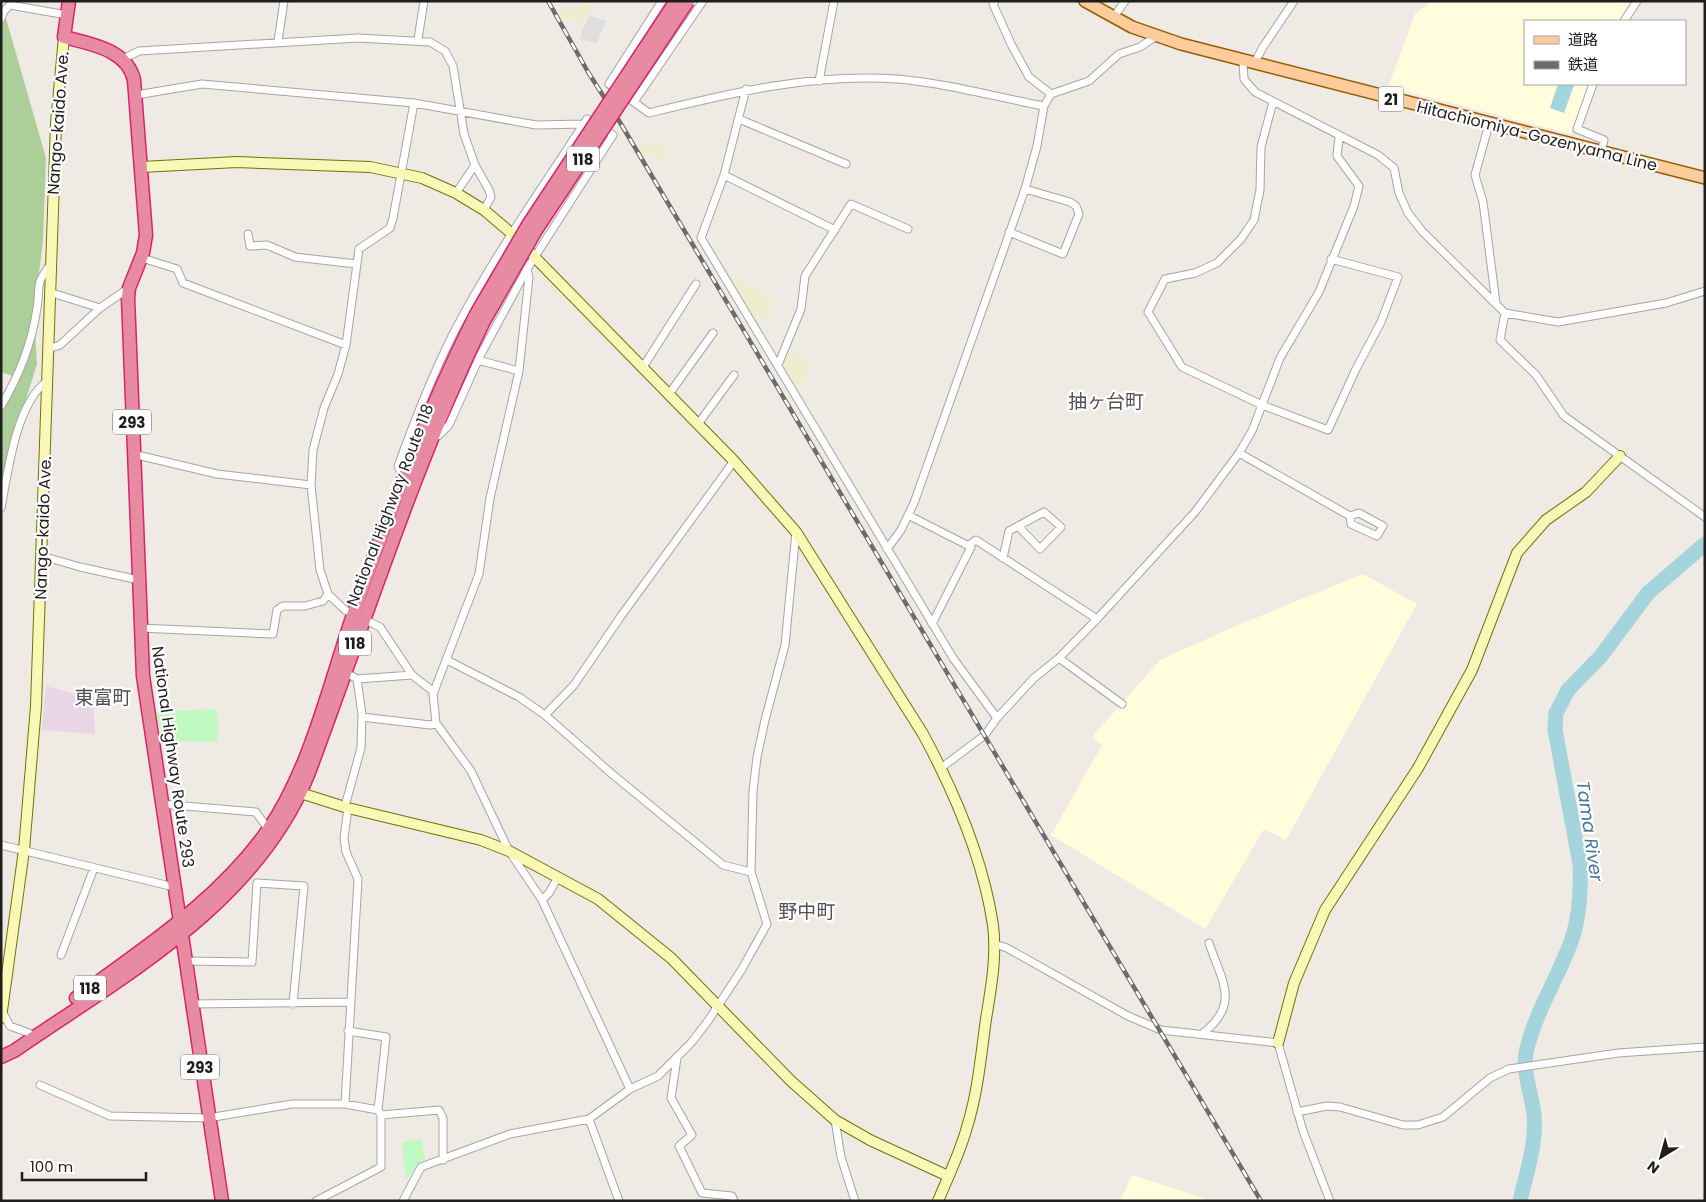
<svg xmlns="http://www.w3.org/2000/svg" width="1706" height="1202" viewBox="0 0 1706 1202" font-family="Poppins,'Noto Sans JP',sans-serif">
<rect width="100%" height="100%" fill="#efeae4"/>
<path fill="#e8d5e6" d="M 46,686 L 93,699 L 95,734 L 42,730 Z"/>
<path fill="#fffddc" d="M 1433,1 L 1633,1 L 1621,21 L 1525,21 L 1525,84 L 1589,84 L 1571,134 L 1388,87 L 1415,14 Z
M 1363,574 L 1417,604 L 1286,840 L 1264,829 L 1205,929 L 1051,835 L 1102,745 L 1092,737 L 1160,660 L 1238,625 Z
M 1132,1175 L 1212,1201 L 1120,1201 Z"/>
<path fill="#edeecf" d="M 582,1 L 594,1 L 583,24 L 571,18 L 566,23 L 559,17 L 565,6 L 574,11 Z
M 651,142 L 667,147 L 664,159 L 652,156 L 644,157 L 636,143 Z
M 734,278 L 775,301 L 767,318 L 762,317 L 757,324 L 732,282 Z
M 789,349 L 812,362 L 800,394 L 781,364 Z"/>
<path fill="#acce98" d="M 1,1 L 46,158 L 43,240 L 34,315 L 37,364 L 4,470 L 1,486 L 1,409 L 12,376 L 1,372 Z"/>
<path fill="#c0f9c1" d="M 217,709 L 218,742 L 158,741 L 154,712 Z
M 422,1139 L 425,1160 L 419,1162 L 406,1180 L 402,1142 Z"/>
<path fill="#dedede" d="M 589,15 L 606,21 L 597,43 L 579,39 Z"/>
<path fill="#a4d4dc" d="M 1558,84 L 1574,85 L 1564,113 L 1550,108 Z"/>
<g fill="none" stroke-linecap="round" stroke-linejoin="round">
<path stroke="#a4d4dc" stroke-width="15" d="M 1520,1201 C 1526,1174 1537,1143 1534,1115 C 1532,1093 1521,1070 1527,1048 C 1537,1009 1559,976 1572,939 C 1580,915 1581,889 1580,864 L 1555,730 L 1556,713 L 1568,690 L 1601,656 L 1648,593 L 1705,544"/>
<defs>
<path id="street" d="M 662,1 L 609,84 L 649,113 C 730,93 813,73 897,79 C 946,83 996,97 1044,106
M 995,1 L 993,4 L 1012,46 L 1029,77 L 1051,94
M 1113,18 L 1125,1
M 1,19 L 4,11 L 10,5 L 67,15
M 1624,21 L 1637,1
M 418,39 L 424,1
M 278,41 L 284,1
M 123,59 L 139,51 L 358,38 L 430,42 L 445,51 L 453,66 L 464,134 L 475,165 L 489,190 L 491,197 L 484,210
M 1243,61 L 1244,79 L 1255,92 L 1378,155 L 1394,168 L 1399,193 L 1408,213 L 1422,231 L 1505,313 L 1558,322 L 1666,303 L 1705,291
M 1254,64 L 1263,47 L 1294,1
M 819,81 L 834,1
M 1593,84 L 1577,129 L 1604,140 L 1601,153
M 746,89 L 724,175 L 701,238 L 953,658 L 997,718
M 136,95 L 202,84 L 414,103
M 634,102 L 703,1
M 1273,102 L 1261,147 L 1260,190 L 1254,220 L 1241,239 L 1217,263 L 1195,273 L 1165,279 L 1148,312 L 1182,367 L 1262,405 L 1328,430 L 1356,369 L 1381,322 L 1398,277 L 1331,259
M 739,119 L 846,164
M 1489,124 L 1475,175 L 1483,202 L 1496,303
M 724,175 L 835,230
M 456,193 L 475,165
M 1009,232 L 1063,254 L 1079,214 L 1076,206 L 1070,202 L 1025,189
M 248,234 L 250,246 L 267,245 L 295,257 L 356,264
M 142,258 L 177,269 L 183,283 L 346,345
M 49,292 L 100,308
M 1505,313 L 1500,340 L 1536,375 L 1564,416 L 1705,517
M 48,349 L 60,345 L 100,308 L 129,288
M 478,360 L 519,371
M 778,365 L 801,309 L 805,276 L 851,204 L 908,229
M 643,367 L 696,284
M 669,394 L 713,333
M 1,406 C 19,376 32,343 37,308 C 41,284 34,287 50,265
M 698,424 L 734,375
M 433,435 L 438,436 L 449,425 L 480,356 L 527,269
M 1239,453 L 1350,516 L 1351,524 L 1377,536 L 1383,526 L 1359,513 L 1350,516
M 133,454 L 217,474 L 311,485
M 403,477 L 398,466 C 414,422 431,378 452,336 C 491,260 541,190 587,119 L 613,135 L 527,269 L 529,277 L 519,371 L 490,498 L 479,574 L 433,694 L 436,723 L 471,771 L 509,851 L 542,900 L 630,1089
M 1,508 C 8,471 16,404 47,381
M 908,515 L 971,547 L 932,624
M 969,545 L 976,540 L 1097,619
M 887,549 L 901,530 L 914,503 L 1025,189 L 1037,146 L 1044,106 L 1051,94 L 1089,81 L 1119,54 L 1140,47 L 1155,37
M 42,556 L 80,567 L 139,580
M 1003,558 L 1009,531 L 1044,512 L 1061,527 L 1040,549 L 1018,526
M 140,628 L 273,634 L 277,610 L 283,606 L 305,606 L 323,601 L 328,594
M 1059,658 L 1122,704
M 447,660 L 519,697 L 545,715 L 612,774 L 723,865 L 751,872
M 357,679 L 412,675
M 434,692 L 412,675 L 380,627 L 345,610 L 328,594 L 320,570 L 311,485 L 313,450 L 324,408 L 338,374 L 346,345 L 359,249 L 390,228 L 393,218 L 414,103 L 536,125 L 584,124
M 545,715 L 574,685 L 621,616 L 734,461
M 362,717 L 430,725 L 436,723
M 941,768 L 985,735 L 997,718 L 1034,678 L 1059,658 L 1097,619 L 1195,512 L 1239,453 L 1252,431 L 1280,358 L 1319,292 L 1354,206 L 1359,186 L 1337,156 L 1339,137
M 161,804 L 256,812 L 268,829
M 345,806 L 361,748 L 362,715 L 357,679 L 345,672
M 1,845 L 174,887
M 542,900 L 549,893 L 558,877
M 995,944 L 1007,948 L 1128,1016 L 1161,1030 L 1278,1043 L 1303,1131 L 1330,1201
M 61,955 L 94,868
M 185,961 L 252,962 L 257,883 L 304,886 L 293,1004
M 191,1004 L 349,1002
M 2,1011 L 10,1026 L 29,1033
M 348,1031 L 386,1037 L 378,1110
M 1202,1034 C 1241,1004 1222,982 1209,943
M 677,1058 L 671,1098 L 692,1135 L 679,1146 L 702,1193 L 732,1196 L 734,1201
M 40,1085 L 110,1116 L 208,1118 L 292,1104 L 345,1104 L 378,1110 L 381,1115 L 439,1110 L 443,1118 L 443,1160
M 345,1104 L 358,879 L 346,852 L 344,838 L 348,808
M 1297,1112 L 1327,1106 L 1340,1107 L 1403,1125 L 1418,1125 L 1443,1117 L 1490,1078 L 1509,1069 L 1618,1053 L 1705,1047
M 589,1119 L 619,1201
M 835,1120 L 841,1157 L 855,1201
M 316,1201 L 381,1167 L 381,1115
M 403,1201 L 421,1167 L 510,1134 L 589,1119 L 630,1089 L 658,1076 L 691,1043 L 708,1021 L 742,969 L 767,924 L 751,872 L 753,791 L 757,757 L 765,720 L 785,645 L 796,532"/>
<path id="secondary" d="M 141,167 L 237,162 L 370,167 L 422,178 L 456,193 L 484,210 L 511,233 L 734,461 L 796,532 L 923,734 C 955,793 983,859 993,925 C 997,957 991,988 986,1019 C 981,1055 978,1092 967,1127 C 960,1153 948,1177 938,1201
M 294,791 L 348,808 L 481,840 L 509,851 L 598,899 L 671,958 L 791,1081 L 835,1120 L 870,1140 L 948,1176
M 1,1018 L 24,850 L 36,706 L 56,123 L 64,37
M 1278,1043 L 1294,983 L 1325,910 L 1418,768 L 1472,670 L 1517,553 L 1546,520 L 1586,492 L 1620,456"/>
<path id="primary" d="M 1085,1 L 1132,27 L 1181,44 L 1705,178"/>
<path id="highway" d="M 69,1 L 64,37 C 90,44 127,49 134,80 L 146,235 L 143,253 L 129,288 L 128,298 L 143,676 L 222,1201
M 76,998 C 145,947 218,901 268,830 C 309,771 329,686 352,618 C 387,516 427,412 475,316
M 1,1057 L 14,1051 C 124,975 255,905 308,775 C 365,623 413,468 484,321"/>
</defs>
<use href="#street" stroke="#a5a5a5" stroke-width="9"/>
<use href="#secondary" stroke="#707405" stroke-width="12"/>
<use href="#primary" stroke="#975b00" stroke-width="14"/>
<use href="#highway" stroke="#d9246f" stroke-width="15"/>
<use href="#street" stroke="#fff" stroke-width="7"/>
<use href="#secondary" stroke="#f9f8b7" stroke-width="10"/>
<use href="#primary" stroke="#fccc9c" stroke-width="11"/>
<use href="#highway" stroke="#e68ba2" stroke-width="12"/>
<defs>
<path id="rail" d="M 548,1 L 588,72 L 618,119 L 1261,1201"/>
</defs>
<use href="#rail" stroke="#6c6c6c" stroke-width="4.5"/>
<use href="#rail" stroke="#fff" stroke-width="2.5" stroke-dasharray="8" stroke-linecap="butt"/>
<defs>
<path id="highway-bridge" d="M 475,316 L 528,225 L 676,1
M 484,321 L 536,230 L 688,1"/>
</defs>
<use href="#highway-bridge" stroke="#d9246f" stroke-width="15" stroke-linecap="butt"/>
<use href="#highway-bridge" stroke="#e68ba2" stroke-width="12"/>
</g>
<g text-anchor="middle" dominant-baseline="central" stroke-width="4.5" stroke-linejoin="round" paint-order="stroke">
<g fill="#fff" stroke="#626262" stroke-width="1">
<rect x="1378.5" y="86.5" width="25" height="25" rx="4"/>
<rect x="567" y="146.5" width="32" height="25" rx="4"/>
<rect x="113" y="409.5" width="38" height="25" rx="4"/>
<rect x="339" y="630.5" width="32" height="25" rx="4"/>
<rect x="74" y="975.5" width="32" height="25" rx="4"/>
<rect x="181" y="1054.5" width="38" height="25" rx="4"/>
</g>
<g font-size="15" font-weight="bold" fill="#1e1e1e">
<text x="1391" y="99">21</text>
<text x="583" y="159">118</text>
<text x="132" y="422">293</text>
<text x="355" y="643">118</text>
<text x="90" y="988">118</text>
<text x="200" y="1067">293</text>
</g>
<g font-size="16" fill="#1e1e1e" stroke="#fff">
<text transform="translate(58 123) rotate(-86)">Nango-kaido Ave.</text>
<text transform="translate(1537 136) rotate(14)">Hitachiomiya-Gozenyama Line</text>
<text transform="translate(390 505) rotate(-69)">National Highway Route 118</text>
<text transform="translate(43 528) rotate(-88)">Nango-kaido Ave.</text>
<text transform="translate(173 757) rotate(82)">National Highway Route 293</text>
</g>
<g font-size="18" font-style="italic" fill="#44779d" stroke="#fff">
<text transform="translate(1590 831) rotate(82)">Tama River</text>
</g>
<g font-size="19" fill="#515151" stroke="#fff">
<text x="1106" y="401">抽ヶ台町</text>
<text x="103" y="697">東富町</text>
<text x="807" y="911">野中町</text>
</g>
</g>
<rect width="1706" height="1202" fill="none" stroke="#1e1e1e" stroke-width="5"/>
<rect x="1524" y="20" width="162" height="65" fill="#ffffff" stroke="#a5a5a5"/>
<rect x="1534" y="36" width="25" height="8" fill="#fccc9c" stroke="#a5a5a5"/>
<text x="1568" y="45" font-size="15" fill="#1e1e1e">道路</text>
<rect x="1534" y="61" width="25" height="8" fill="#6c6c6c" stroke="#a5a5a5"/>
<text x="1568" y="70" font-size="15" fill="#1e1e1e">鉄道</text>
<g transform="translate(1661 1157) rotate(217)" stroke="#ffffff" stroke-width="4" paint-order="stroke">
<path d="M0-4L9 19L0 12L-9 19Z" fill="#1e1e1e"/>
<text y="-8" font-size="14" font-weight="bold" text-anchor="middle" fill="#1e1e1e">N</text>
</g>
<path d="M22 1172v8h124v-8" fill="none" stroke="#1e1e1e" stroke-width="2.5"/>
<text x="30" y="1172" font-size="15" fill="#1e1e1e" stroke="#ffffff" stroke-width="4" paint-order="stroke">100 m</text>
</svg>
